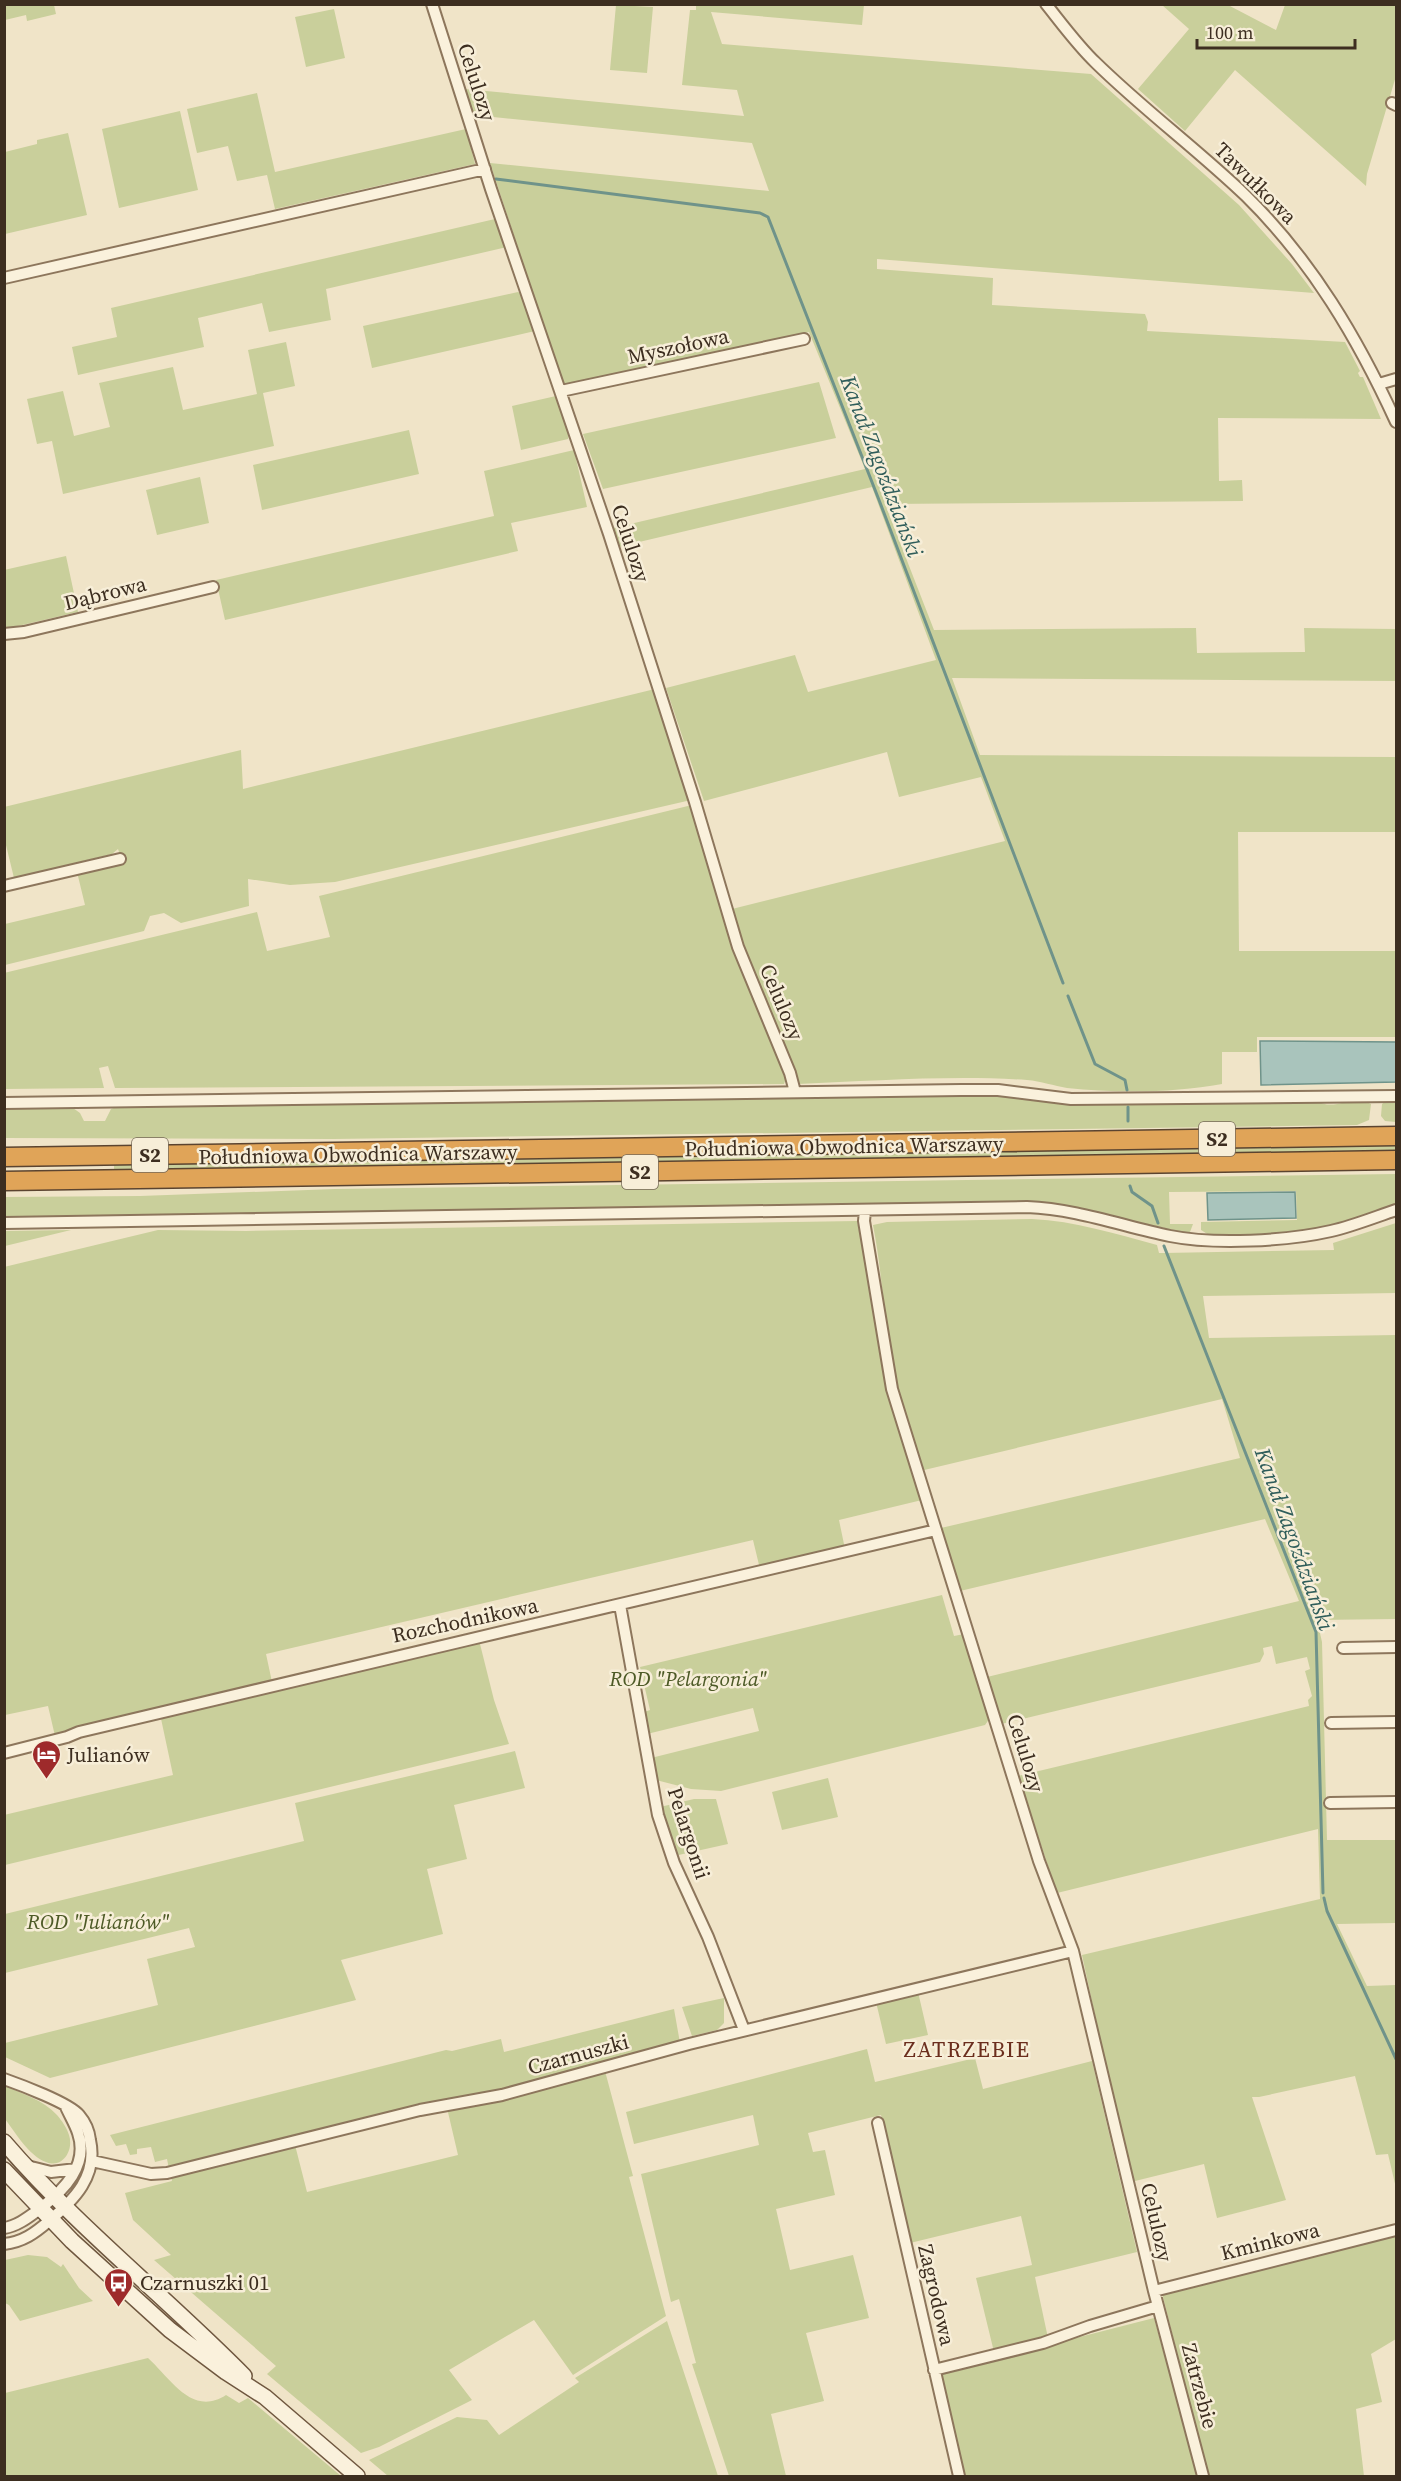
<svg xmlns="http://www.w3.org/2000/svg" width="1401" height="2481" viewBox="0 0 1401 2481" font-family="'Source Serif 4',serif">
<rect width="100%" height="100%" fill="#f0e4c8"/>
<path fill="#c9cf9b" d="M 696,4 L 864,5 L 862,25 L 711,12 L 722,44 L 1091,74 L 1239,205 L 1292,264 L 1314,293 L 877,259 L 877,269 L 993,278 L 992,305 L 1145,314 L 1148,322 L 1147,331 L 1345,342 L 1360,371 L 1358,373 L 1360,377 L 1363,377 L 1381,419 L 1218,418 L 1219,481 L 1242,480 L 1243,501 L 885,504 L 934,630 L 1196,628 L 1197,653 L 1305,652 L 1304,628 L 1396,629 L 1396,681 L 952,678 L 980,755 L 1396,757 L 1396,832 L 1238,832 L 1239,951 L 1396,951 L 1396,1037 L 1257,1037 L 1257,1052 L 1222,1052 L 1222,1084 C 1174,1093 1116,1093 1067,1088 C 1054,1086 1041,1081 1027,1080 C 951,1075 874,1081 798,1084 L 735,930 L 732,909 L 1005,841 L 981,777 L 899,797 L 887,752 L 704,801 L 666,688 L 795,655 L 808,692 L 936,660 L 872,487 L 618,547 L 613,528 L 865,469 L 809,332 L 568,385 L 562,382 L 490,163 L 769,191 L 752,143 L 474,115 L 465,89 L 744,116 L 737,90 L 682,85 L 690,10 L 696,10 Z
M 4,5 L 54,5 L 56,14 L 27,21 L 26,15 L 5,20 Z
M 616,5 L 653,7 L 647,73 L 610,70 Z
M 1162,5 L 1228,5 L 1276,30 L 1285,5 L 1396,5 L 1396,76 L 1367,174 L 1366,186 L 1235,70 L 1185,131 L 1138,89 L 1189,29 Z
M 334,9 L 345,58 L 306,67 L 295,17 Z
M 257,93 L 275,172 L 466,129 L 475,164 L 275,209 L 267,175 L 237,181 L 228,146 L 197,153 L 187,109 Z
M 180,111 L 198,190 L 119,208 L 102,129 Z
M 68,133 L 87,215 L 5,234 L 5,152 L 37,144 L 37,140 Z
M 495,219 L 507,247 L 326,289 L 331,320 L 269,332 L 262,303 L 198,318 L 204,347 L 78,375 L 72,347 L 117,337 L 111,308 Z
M 518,292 L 525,295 L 535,331 L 372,368 L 363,326 Z
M 286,342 L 295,386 L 263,393 L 274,446 L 63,494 L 52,441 L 37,444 L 27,399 L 63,391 L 74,436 L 110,427 L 99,383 L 173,367 L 183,410 L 257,394 L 248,350 Z
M 819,382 L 836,438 L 603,489 L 583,434 Z
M 556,396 L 569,435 L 568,439 L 521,450 L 512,406 Z
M 409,430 L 419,474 L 262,510 L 253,465 Z
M 574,450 L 587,507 L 511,523 L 518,551 L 225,620 L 216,580 L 494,516 L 484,471 Z
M 200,477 L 209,523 L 157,535 L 146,490 Z
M 66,556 L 78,612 L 5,629 L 4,570 Z
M 655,689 L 691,800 L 335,882 L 290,885 L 248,879 L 249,906 L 181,923 L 164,913 L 150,916 L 144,931 L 5,965 L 5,924 L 85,905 L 77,872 L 122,861 L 118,849 L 112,854 L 14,878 L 5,841 L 4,807 L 241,750 L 243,789 Z
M 692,805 L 787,1076 L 784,1084 L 115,1088 L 108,1066 L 99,1068 L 104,1088 L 5,1089 L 4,973 L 257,912 L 267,951 L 330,937 L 319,896 Z
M 998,1093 L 1096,1104 L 1317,1101 C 1335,1112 1354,1093 1371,1104 L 1369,1120 L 1357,1125 L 334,1139 L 5,1138 L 5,1109 L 73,1108 L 80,1113 L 84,1121 L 105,1121 L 111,1109 L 116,1107 Z
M 1396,1100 L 1396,1122 L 1385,1121 L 1381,1116 L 1382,1104 L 1386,1101 Z
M 1396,1145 L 1396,1151 L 114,1171 L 114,1164 Z
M 1396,1174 L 1396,1207 L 1326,1228 L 1282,1234 L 1209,1235 L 1201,1230 L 1201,1222 L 1297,1220 L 1296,1191 L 1169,1192 L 1170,1224 L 1193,1224 L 1190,1232 L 1186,1233 L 1077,1208 L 1035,1203 L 5,1218 L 4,1197 L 140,1196 L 335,1189 Z
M 1032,1219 C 1075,1221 1116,1234 1157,1245 L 1159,1253 L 1163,1253 L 1334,1250 L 1333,1243 L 1396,1223 L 1396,1293 L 1203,1296 L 1209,1338 L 1396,1335 L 1396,1619 L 1317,1620 L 1322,1642 L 1327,1840 L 1396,1840 L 1396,1923 L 1337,1924 L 1367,1986 L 1396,1985 L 1396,2188 L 1388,2154 L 1376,2155 L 1355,2076 L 1259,2097 L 1252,2097 L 1286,2200 L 1217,2218 L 1204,2164 L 1131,2182 L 1082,1955 L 1320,1899 L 1318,1829 L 1057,1893 L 1018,1776 L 1309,1706 L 1308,1700 L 1312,1696 L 1305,1671 L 1310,1669 L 1307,1657 L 1276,1664 L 1272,1646 L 1263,1648 L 1264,1654 L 1260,1662 L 1001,1724 L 987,1677 L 1299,1601 L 1265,1519 L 960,1591 L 941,1528 L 1240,1458 L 1222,1399 L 920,1471 C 909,1435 896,1400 891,1363 C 884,1317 882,1271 873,1225 L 887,1222 Z
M 857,1221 L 875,1304 L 889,1393 L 922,1500 L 839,1520 L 845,1549 L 760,1569 L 753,1540 L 266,1654 L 272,1682 L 55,1736 L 48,1706 L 5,1715 L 4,1267 L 158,1230 L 246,1231 Z
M 71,1230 L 5,1246 L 5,1231 Z
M 942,1595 L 954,1636 L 964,1634 L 990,1718 L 985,1725 L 721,1791 L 691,1789 L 656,1780 L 651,1758 L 759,1731 L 753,1708 L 647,1734 L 644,1712 L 650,1710 L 640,1667 Z
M 479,1640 L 494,1700 L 509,1744 L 5,1865 L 4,1815 L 173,1775 L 160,1714 Z
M 515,1751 L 525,1788 L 454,1805 L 467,1859 L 427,1869 L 443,1934 L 341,1960 L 356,2000 L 50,2078 L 5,2057 L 5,2043 L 158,2005 L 147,1959 L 195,1947 L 189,1928 L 5,1973 L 5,1914 L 304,1841 L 295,1803 Z
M 828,1778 L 838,1817 L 782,1830 L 772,1792 Z
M 694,1799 L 716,1799 L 728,1844 L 674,1856 L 660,1807 Z
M 918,1992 L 928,2035 L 886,2044 L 876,2002 Z
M 724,1998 L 724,2023 L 717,2030 L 692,2036 L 682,2007 Z
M 674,2009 L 680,2043 L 597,2065 L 169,2169 L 167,2159 L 155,2162 L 151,2147 L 137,2149 L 137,2154 L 130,2155 L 126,2144 L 116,2146 L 110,2135 L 446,2050 L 452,2051 L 501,2039 L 504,2052 Z
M 867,2049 L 875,2082 L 975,2058 L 983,2089 L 1092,2061 L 1137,2252 L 1035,2277 L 1048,2338 L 994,2352 L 976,2278 L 1032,2265 L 1021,2216 L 910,2243 L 881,2115 L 808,2133 L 813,2152 L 825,2150 L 835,2195 L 776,2209 L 790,2270 L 853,2255 L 869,2318 L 806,2333 L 824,2401 L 771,2414 L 786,2476 L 729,2476 L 692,2364 L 696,2363 L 679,2299 L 671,2302 L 641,2174 L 759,2145 L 753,2115 L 634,2144 L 626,2112 Z
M 605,2071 L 633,2176 L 629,2177 L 666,2316 L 573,2375 L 534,2320 L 449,2370 L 472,2400 L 379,2447 L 361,2453 L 267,2374 L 276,2366 L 154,2260 L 171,2255 L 133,2220 L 125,2193 L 172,2181 L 171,2177 L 295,2145 L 307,2192 L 458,2155 L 447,2108 Z
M 5,2086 C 23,2094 43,2100 57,2115 C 62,2121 67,2128 69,2135 C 74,2150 63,2169 46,2162 C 29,2156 15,2132 5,2119 Z
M 1396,2234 L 1396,2339 L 1371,2354 L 1382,2402 L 1356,2409 L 1364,2476 L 1208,2476 L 1162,2293 Z
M 28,2255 L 47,2257 L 61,2267 L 63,2264 L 79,2288 L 93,2301 L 20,2321 L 9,2305 L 5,2303 L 5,2260 Z
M 1154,2318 L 1198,2476 L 962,2476 L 939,2373 Z
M 667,2321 L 718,2476 L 388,2476 L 369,2460 L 457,2417 L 487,2420 L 499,2435 L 579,2382 L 575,2378 Z
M 148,2358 C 171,2379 192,2417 226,2395 L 239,2403 L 248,2398 L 341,2476 L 5,2476 L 5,2393 Z"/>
<path fill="#a9c4bc" stroke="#6f938a" stroke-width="1.5" d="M 1260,1041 L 1396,1042 L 1396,1082 L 1261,1085 Z
M 1295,1192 L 1296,1218 L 1208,1220 L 1207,1193 Z"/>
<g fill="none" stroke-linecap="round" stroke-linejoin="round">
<path stroke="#6f938a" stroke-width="3" d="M 496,179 L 760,213 L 768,217 L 879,500 L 1063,983
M 1068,996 L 1095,1064 L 1125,1080 L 1127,1090
M 1128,1107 L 1128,1121
M 1130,1186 L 1132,1192 L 1152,1206 L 1158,1223
M 1164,1246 L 1316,1632 L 1323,1893
M 1324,1898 L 1327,1911 L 1396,2059"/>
<defs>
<path id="street" d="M 432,4 L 491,189 L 609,534 L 695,802 L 738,947 L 790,1073 L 795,1092
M 1046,4 C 1062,24 1078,46 1096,63 C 1144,110 1198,150 1246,196 C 1312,261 1358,339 1396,422
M 1392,103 L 1396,105
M 4,278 L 485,169
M 1379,384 L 1396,379
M 561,391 L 804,339
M 4,634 L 24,632 L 213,587
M 4,886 L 120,859
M 4,1103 L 961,1090 L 998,1090 L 1071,1099 L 1396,1096
M 865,1211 L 864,1221 L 892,1389 L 1039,1861 L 1073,1951 L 1154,2291 L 1203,2476
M 4,1223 L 1027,1207 C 1077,1209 1122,1226 1170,1236 C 1215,1245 1287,1241 1331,1231 C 1353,1226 1375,1217 1396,1210
M 620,1605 L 658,1815 L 674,1863 L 708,1937 L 744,2030
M 1343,1648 L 1396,1647
M 1331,1723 L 1396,1722
M 4,1753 L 67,1737 L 79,1732 C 364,1663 651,1598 936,1530
M 1330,1803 L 1396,1802
M 4,2079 C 21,2085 69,2103 79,2115 C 85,2122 89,2131 90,2140 C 98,2176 74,2200 49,2221 C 35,2233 23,2242 4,2244
M 878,2123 L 959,2476
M 92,2161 L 151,2174 L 167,2173 L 420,2110 L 502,2095 L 689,2044 L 1073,1951
M 27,2166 L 51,2172 L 76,2169
M 4,2228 C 18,2226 30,2216 41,2208 C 64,2190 89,2165 78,2133 C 75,2124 70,2116 66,2107
M 1154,2291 L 1396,2230
M 934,2370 L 1043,2343 L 1090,2326 L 1158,2306"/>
<path id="secondary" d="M 4,2142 C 77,2227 165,2296 244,2376
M 4,2170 L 72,2241 L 170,2330 L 226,2372 L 265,2397 L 357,2476"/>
<path id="highway" d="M 4,1157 L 1396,1136
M 4,1181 L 1396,1160"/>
</defs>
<use href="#street" stroke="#8d765c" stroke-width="14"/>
<use href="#secondary" stroke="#6f573f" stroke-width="18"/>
<use href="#highway" stroke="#5b4430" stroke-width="21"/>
<use href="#street" stroke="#faf1dc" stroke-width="10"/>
<use href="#secondary" stroke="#faf1dc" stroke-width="15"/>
<use href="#highway" stroke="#e0a458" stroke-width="18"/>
</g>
<defs>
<symbol id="hotel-pin" viewBox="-11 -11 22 30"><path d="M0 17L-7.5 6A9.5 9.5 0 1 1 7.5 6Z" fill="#9e2a2b" stroke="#f7eed8"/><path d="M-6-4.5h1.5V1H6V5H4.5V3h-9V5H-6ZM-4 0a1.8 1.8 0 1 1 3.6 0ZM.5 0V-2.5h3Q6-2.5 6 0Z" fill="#fff"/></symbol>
<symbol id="bus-pin" viewBox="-11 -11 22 30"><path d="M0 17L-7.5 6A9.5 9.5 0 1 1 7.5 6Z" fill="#9e2a2b" stroke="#f7eed8"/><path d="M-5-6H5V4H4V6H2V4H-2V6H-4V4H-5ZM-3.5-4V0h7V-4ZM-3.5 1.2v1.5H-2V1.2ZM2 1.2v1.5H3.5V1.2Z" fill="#fff"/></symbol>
</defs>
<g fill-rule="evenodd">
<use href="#hotel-pin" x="30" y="1738" width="33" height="45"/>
<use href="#bus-pin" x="102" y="2266" width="33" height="45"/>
</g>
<g text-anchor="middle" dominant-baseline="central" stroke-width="5" stroke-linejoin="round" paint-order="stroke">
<g fill="#f7eed8" stroke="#756857" stroke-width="1.5">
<rect x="1199" y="1122" width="36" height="34" rx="4.5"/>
<rect x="132" y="1138" width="36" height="34" rx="4.5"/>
<rect x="622" y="1155" width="36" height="34" rx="4.5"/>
</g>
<g font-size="20" font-weight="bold" fill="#3d2e20">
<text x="1217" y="1139">S2</text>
<text x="150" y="1155">S2</text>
<text x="640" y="1172">S2</text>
</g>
<g font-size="21" fill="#3d2e20" stroke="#f7eed8">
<text transform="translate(477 82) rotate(72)">Celulozy</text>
<text transform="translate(1256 183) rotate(45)">Tawułkowa</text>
<text transform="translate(678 346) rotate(-12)">Myszołowa</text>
<text transform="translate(631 543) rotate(72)">Celulozy</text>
<text transform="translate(105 593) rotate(-14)">Dąbrowa</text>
<text transform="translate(782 1002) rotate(67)">Celulozy</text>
<text transform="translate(844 1146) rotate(-1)">Południowa Obwodnica Warszawy</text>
<text transform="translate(358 1154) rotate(-1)">Południowa Obwodnica Warszawy</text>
<text transform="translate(465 1620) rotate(-12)">Rozchodnikowa</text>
<text transform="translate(1026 1753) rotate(73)">Celulozy</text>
<text transform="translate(689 1833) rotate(72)">Pelargonii</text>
<text transform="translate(578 2054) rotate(-15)">Czarnuszki</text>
<text transform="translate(1157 2222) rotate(77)">Celulozy</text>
<text transform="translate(1270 2241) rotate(-14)">Kminkowa</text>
<text transform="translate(937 2295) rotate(77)">Zagrodowa</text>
<text transform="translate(1200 2386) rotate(75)">Zatrzebie</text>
</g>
<g font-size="21" font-style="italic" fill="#4d5a26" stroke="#f7eed8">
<text x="688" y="1678">ROD "Pelargonia"</text>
<text x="98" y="1921">ROD "Julianów"</text>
</g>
<g font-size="21" fill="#3d2e20" stroke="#f7eed8" text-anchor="start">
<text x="67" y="1754">Julianów</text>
<text x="140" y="2282">Czarnuszki 01</text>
</g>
<g font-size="22" font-style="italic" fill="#2f5d5a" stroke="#f7eed8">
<text transform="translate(882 466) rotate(69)">Kanał Zagoździański</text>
<text transform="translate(1295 1539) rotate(70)">Kanał Zagoździański</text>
</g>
<g font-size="22" letter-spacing="1.5" fill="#6b2e1e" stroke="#f7eed8">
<text x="967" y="2049">ZATRZEBIE</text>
</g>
</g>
<rect width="1401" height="2481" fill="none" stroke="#3d2e20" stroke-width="12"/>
<path d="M1197 39v9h158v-9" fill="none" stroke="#3d2e20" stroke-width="3"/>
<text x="1206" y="39" font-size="18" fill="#3d2e20" stroke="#f7eed8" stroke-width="4.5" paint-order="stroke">100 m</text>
</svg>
